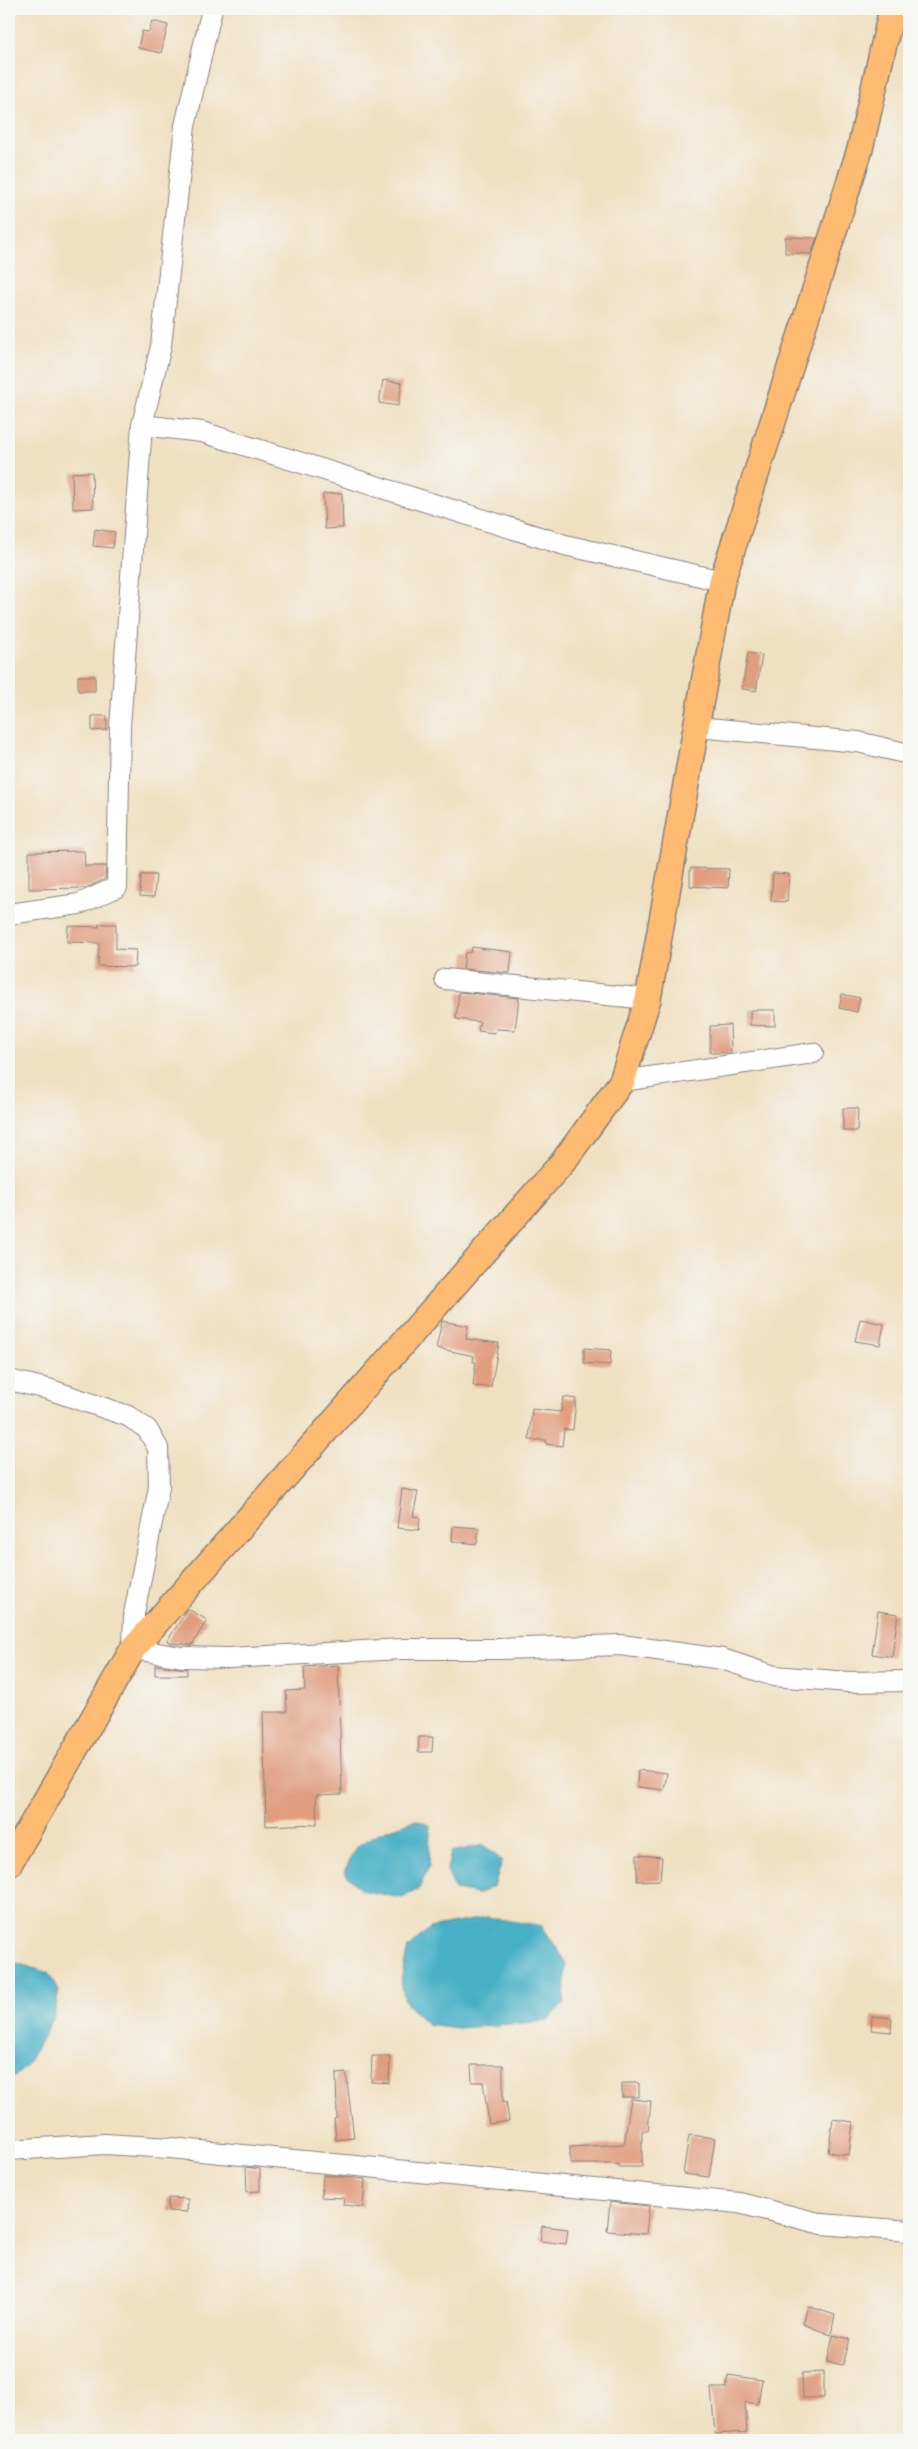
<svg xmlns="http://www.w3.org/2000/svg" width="918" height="2449" viewBox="0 0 918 2449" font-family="Vollkorn,serif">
<rect width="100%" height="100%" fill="#f6f6f2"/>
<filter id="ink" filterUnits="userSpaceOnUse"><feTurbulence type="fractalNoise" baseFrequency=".02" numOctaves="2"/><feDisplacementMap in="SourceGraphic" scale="10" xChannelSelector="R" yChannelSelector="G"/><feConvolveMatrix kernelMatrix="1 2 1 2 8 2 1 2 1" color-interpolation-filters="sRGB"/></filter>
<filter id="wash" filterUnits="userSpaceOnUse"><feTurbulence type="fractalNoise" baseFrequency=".0096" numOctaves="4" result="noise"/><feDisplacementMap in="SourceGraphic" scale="20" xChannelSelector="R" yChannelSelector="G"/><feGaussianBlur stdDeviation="1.12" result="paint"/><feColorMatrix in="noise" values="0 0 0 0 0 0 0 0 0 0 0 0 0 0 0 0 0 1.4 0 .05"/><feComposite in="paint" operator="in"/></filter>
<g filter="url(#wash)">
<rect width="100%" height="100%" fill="#efe0c1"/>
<path fill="#47b0c6" stroke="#346980" d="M 416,1820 L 430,1825 L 429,1866 L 419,1889 L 402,1898 L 361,1890 L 344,1872 L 356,1847 L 381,1832 Z
M 484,1845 L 502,1861 L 494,1886 L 478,1894 L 455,1890 L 447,1870 L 451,1852 Z
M 487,1917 L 542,1926 L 566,1962 L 564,2004 L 547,2021 L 458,2028 L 427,2024 L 405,2002 L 401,1980 L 408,1948 L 430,1928 Z
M 17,1963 L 48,1973 L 59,1991 L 53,2019 L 26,2067 L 15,2076 L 9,2074 L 9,1964 Z"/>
<g id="blocks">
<path fill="#e09d80" d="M 152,21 L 168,25 L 161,53 L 138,48 L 142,31 L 149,32 Z
M 785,237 L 817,238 L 811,254 L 785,253 Z
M 383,380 L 402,383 L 398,406 L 379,403 Z
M 92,472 L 93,508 L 73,509 L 72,473 Z
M 342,493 L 343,528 L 325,529 L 323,494 Z
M 95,529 L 115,532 L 113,548 L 93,546 Z
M 748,653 L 762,655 L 756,691 L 742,689 Z
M 78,676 L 95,676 L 95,691 L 78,691 Z
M 92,716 L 107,716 L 107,730 L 92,731 Z
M 84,851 L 85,866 L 106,866 L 105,879 L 86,888 L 29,889 L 29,852 Z
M 690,868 L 729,869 L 728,888 L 690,886 Z
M 773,873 L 789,874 L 787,902 L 771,901 Z
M 141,875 L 156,875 L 154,897 L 140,896 Z
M 99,924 L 116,924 L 116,949 L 136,950 L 135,967 L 98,966 L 99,943 L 67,942 L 68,926 L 99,927 Z
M 472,947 L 512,952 L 510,973 L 463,969 L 465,953 L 471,952 Z
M 459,992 L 519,998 L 515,1030 L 496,1029 L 495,1033 L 478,1031 L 480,1022 L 456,1019 Z
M 842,994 L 860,998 L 857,1012 L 839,1008 Z
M 750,1010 L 775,1010 L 775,1026 L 750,1025 Z
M 730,1025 L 731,1053 L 710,1053 L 710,1026 Z
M 843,1108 L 858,1108 L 857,1131 L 843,1131 Z
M 860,1319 L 884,1324 L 880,1345 L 855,1341 Z
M 442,1321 L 468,1326 L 466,1339 L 499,1343 L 491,1387 L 473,1386 L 476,1362 L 473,1362 L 474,1356 L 436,1348 Z
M 584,1348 L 611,1350 L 610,1365 L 584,1363 Z
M 563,1397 L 576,1399 L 573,1430 L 564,1429 L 562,1446 L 546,1444 L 546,1440 L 529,1440 L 532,1409 L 561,1412 Z
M 402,1489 L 418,1492 L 413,1516 L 420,1517 L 419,1530 L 397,1528 Z
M 453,1526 L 479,1528 L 477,1544 L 452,1541 Z
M 188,1609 L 207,1620 L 192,1645 L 171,1643 L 167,1641 Z
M 878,1611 L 898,1614 L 892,1657 L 872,1654 Z
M 155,1665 L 187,1669 L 187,1675 L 155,1675 Z
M 338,1665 L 342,1794 L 316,1795 L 317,1824 L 266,1826 L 263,1712 L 287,1712 L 286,1691 L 305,1690 L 304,1667 Z
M 419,1737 L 433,1737 L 432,1752 L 418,1752 Z
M 638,1770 L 667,1773 L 664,1790 L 637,1787 Z
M 637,1855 L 662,1857 L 660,1880 L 637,1881 Z
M 872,2016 L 892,2018 L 891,2032 L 871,2030 Z
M 372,2056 L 390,2056 L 389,2083 L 371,2082 Z
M 471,2065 L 503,2065 L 503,2102 L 506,2101 L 509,2121 L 489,2124 L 483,2082 L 472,2082 Z
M 346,2073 L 354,2138 L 336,2140 L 334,2119 L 337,2118 L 336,2074 Z
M 622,2083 L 639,2083 L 639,2097 L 622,2097 Z
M 631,2099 L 651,2101 L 648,2131 L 642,2131 L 642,2167 L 618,2167 L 618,2164 L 570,2164 L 570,2147 L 624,2144 Z
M 833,2119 L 853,2122 L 849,2155 L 828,2152 Z
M 689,2135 L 715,2138 L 709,2177 L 683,2174 Z
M 246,2167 L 260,2169 L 260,2191 L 247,2192 Z
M 323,2175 L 365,2179 L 363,2207 L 343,2205 L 344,2198 L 321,2197 Z
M 168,2198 L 188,2199 L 187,2212 L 168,2211 Z
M 610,2202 L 649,2206 L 646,2234 L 607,2231 Z
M 542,2226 L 568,2229 L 566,2244 L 540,2241 Z
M 808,2306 L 835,2315 L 831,2335 L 803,2324 Z
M 833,2335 L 850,2339 L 843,2365 L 827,2362 Z
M 824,2372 L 824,2398 L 803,2398 L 802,2373 Z
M 728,2375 L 762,2380 L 758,2404 L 745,2402 L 747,2432 L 715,2434 L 711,2388 L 726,2388 Z"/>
</g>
</g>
<g filter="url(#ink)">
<use href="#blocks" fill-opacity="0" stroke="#88817e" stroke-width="1"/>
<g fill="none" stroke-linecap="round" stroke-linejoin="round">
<defs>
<path id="minor" d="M 142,425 L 202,432 L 565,545 L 722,581
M 697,727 L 858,742 L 909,754
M 9,914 L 79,904 L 117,887 L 120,727 L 142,425 L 161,346 L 185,126 L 212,9
M 445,979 L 648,999
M 622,1081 L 813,1053
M 9,1380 L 48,1389 L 128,1416 L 147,1429 L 158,1448 L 159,1487 L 134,1614 L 133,1649 L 182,1657 L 229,1658 L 402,1649 L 498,1649 L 621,1645 L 722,1659 L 774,1676 L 849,1682 L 909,1681
M 9,2150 L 105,2144 L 170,2148 L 739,2203 L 822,2224 L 909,2231"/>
<path id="major" d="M 9,1864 L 133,1649 L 563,1162 L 622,1081 L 648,999 L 722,581 L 860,149 L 892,9"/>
</defs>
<use href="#minor" stroke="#88817e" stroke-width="22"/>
<use href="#major" stroke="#88817e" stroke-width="28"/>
<use href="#minor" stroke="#fff" stroke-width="20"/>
<use href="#major" stroke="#febb71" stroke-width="25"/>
</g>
</g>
<rect width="918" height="2449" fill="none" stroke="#f6f6f2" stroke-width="30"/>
</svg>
